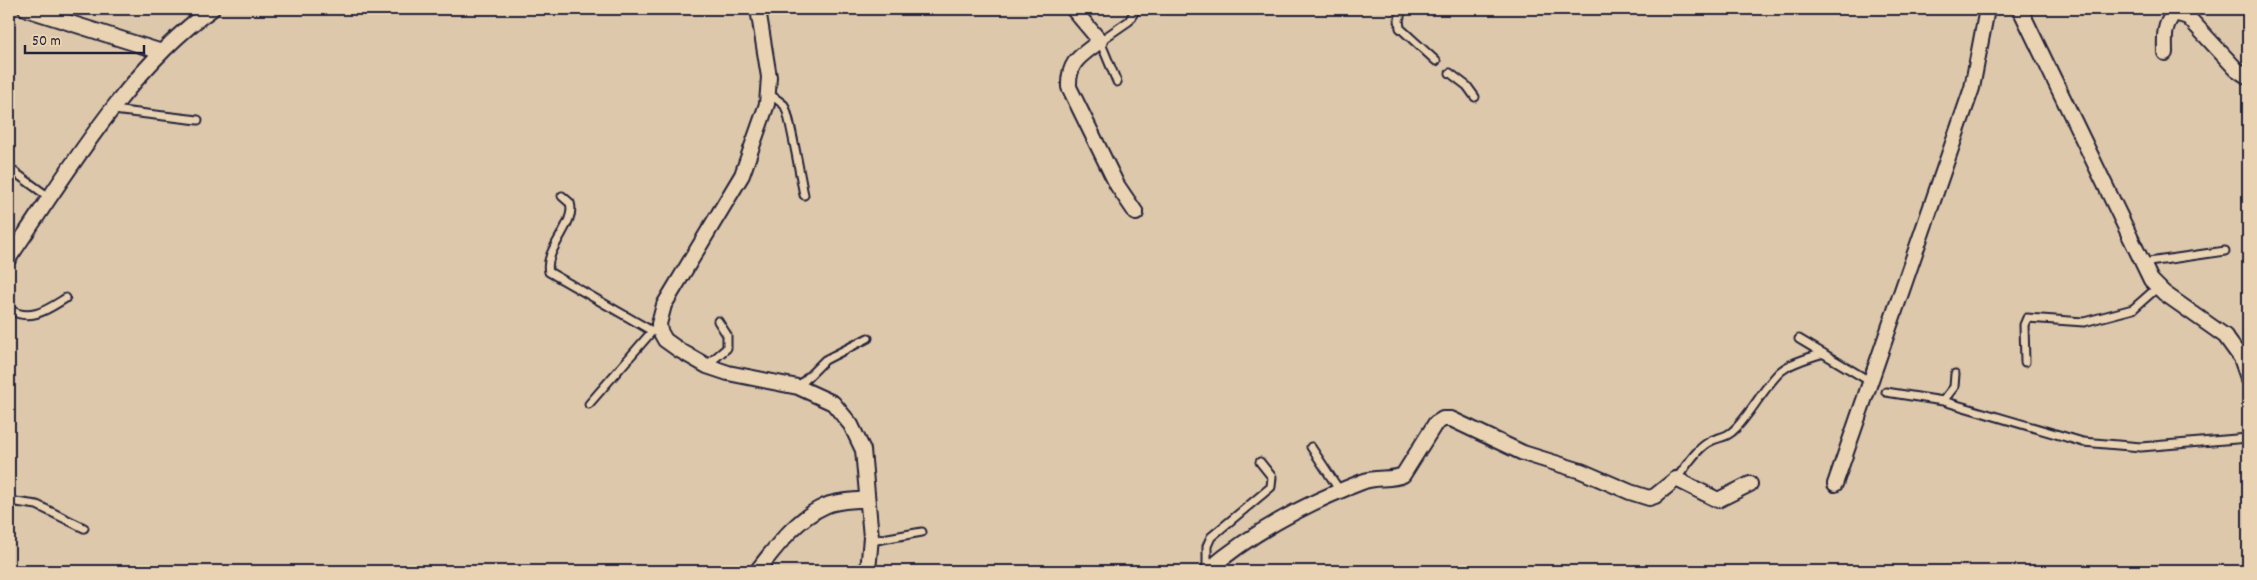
<svg xmlns="http://www.w3.org/2000/svg" width="2257" height="580" font-family="Dekko,sans-serif">
	<style>
		.lines { fill: none; stroke-linecap: round; stroke-linejoin: round }
		.lane-casing { stroke: #22223b; stroke-width: 11 }
		.street-casing { stroke: #22223b; stroke-width: 18 }
		.lane { stroke: #ead3b2; stroke-width: 7 }
		.street { stroke: #ead3b2; stroke-width: 14 }
	</style>
	<rect width="100%" height="100%" fill="#dec8ab"/>
	<filter id="ink" filterUnits="userSpaceOnUse"><feTurbulence type="fractalNoise" baseFrequency=".02" numOctaves="2"/><feDisplacementMap in="SourceGraphic" scale="10" xChannelSelector="R" yChannelSelector="G"/><feConvolveMatrix kernelMatrix="1 2 1 2 8 2 1 2 1" color-interpolation-filters="sRGB"/></filter>
	<g filter="url(#ink)">
		<g class="lines">
			<defs>
				<path id="lane" d="M1402,9L1399,20L1400,28L1436,61
					M1450,73L1467,86L1475,97
					M1117,82L1100,41L1129,21L1136,9
					M768,93C773,97 780,101 784,105C789,110 801,181 804,195
					M113,110L198,120
					M9,168L50,198
					M562,196L570,203C577,223 543,250 549,272L652,331
					M2142,263L2225,251
					M9,309C30,323 48,309 66,298
					M1799,339L1871,382
					M2025,362L2024,325L2027,318L2084,322L2133,309L2158,287
					M707,365L727,348V335L718,321
					M798,387L825,360L868,338
					M1886,392L1943,401L1954,387L1955,374
					M1943,401L2083,442L2141,447L2248,438
					M589,404L655,328
					M1311,447L1340,491
					M1676,479C1686,467 1696,449 1709,442C1719,436 1726,439 1736,428C1752,412 1766,384 1781,371C1792,362 1809,358 1823,353
					M9,501L37,505L84,528
					M871,541L922,532
					M1207,571V546L1211,537L1271,487L1272,477L1260,462"/>
				<path id="street" d="M26,9L162,52
					M758,9L769,77L767,104L742,175L664,305L659,324L660,331L665,340L679,350L707,366L728,373L798,387L833,403L851,425L863,450L871,537L868,571
					M1073,9L1100,41C1081,56 1068,61 1069,87L1117,185L1136,213
					M2020,9L2151,280L2164,293L2225,336L2241,358L2248,378
					M2165,53C2165,40 2163,26 2173,15L2178,14L2188,17L2236,69L2248,77
					M9,258C65,176 130,66 212,9
					M1835,484L1972,88L1987,9
					M757,571C775,548 797,518 825,506C837,500 854,501 867,499
					M1207,571C1251,533 1307,503 1362,482C1376,476 1390,481 1403,475L1435,424L1443,419H1451L1523,453L1581,471L1630,492L1649,498L1655,496L1676,479L1718,500L1750,484"/>
			</defs>
			<!-- lane casing -->
			<use href="#lane" class="lane-casing"/>
			<!-- street casing -->
			<use href="#street" class="street-casing"/>
			<!-- lane -->
			<use href="#lane" class="lane"/>
			<!-- street -->
			<use href="#street" class="street"/>
		</g>
	</g>
	<!-- margin -->
	<rect width="2257" height="580" fill="none" stroke="#ead3b2" stroke-width="30"/>
	<rect x="15" y="15" width="2227" height="550" fill="none" stroke="#22223b" stroke-width="2" filter="url(#ink)"/>
	<!-- scale -->
	<path d="M25 45v8h119v-8" fill="none" stroke="#22223b" stroke-width="2.5"/>
	<text x="32" y="45" font-size="15" fill="#22223b" stroke="#ead3b2" stroke-width="4" paint-order="stroke">50 m</text>
</svg>
